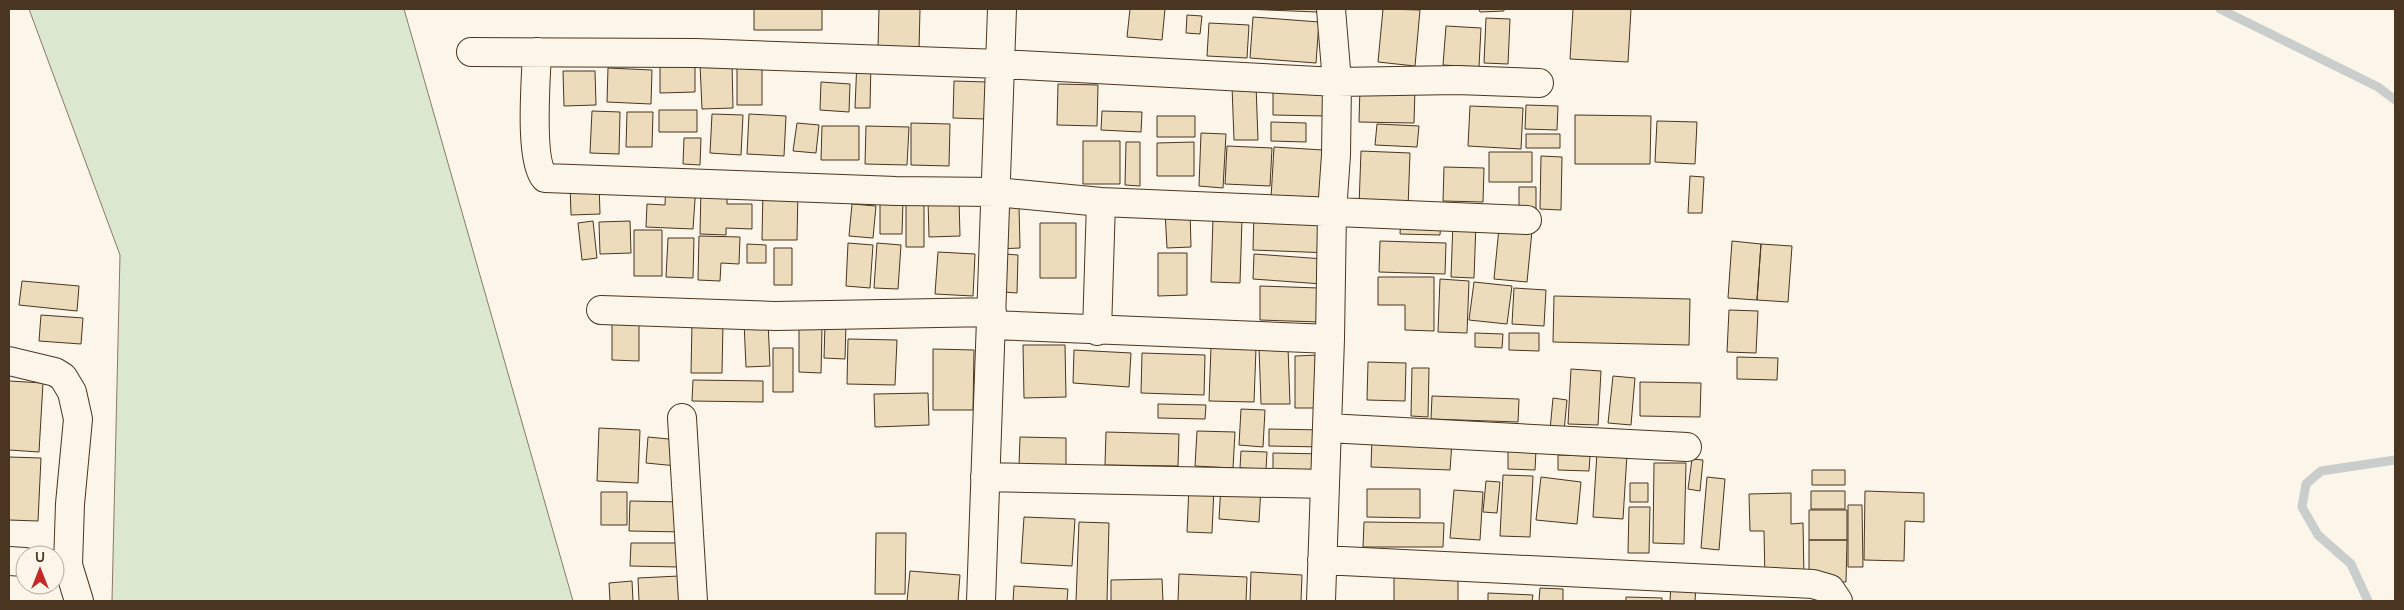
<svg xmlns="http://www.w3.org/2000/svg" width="2404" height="610" font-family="Cabin,sans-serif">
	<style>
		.green { fill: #dce7d0; stroke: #887966 }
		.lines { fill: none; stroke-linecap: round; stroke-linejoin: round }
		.stream { stroke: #c9cecd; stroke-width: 9 }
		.building { fill: #ecdcbc; stroke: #4a3520 }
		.minor-casing { stroke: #4a3520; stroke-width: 30 }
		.minor { stroke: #fbf6e9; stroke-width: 28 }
	</style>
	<rect width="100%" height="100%" fill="#fbf6e9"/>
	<!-- green -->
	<path class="green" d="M29,9H404L573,601H112L120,255Z"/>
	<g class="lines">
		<!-- stream -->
		<path class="stream" d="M2220,9L2378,87L2395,100
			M2368,601L2351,564L2318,535L2302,507L2306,484L2321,471L2395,460"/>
	</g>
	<!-- building -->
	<path class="building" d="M754,9H822V30H754Z
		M879,9H920L919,50L878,48Z
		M1130,9H1165L1162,40L1127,37Z
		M1243,9H1317V12Z
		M1383,9L1420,10L1415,66L1378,62Z
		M1479,9H1504V11L1480,12Z
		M1573,9H1631L1628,62L1570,59Z
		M1187,15L1202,16L1200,34L1186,33Z
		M1253,17L1319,22L1316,63L1250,58Z
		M1486,18L1510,19L1508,64L1484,63Z
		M1209,23L1249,25L1247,58L1207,56Z
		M1446,26L1481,28L1479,67L1443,65Z
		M857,60L871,61L870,108H855Z
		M695,62V92L660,93V63Z
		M732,63L733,108L702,109L700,64Z
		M737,63H762V105H737Z
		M608,68L652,70L651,104L607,102Z
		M563,71H595L596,105L564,106Z
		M954,81L987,82L986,119L953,118Z
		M821,82L850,84L849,112L820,110Z
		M1058,84L1098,85L1097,126L1057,125Z
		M1256,85L1258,140H1234L1232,86Z
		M1273,85H1327V116L1273,115Z
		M1360,86L1415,88L1414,123L1359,122Z
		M1526,105L1558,106L1557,130L1525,129Z
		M1470,106L1523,108L1521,149L1468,146Z
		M659,110H697V132H659Z
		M592,111L620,112L619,154L590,153Z
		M1102,111L1142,112L1141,132L1101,130Z
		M627,112H653L652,147H626Z
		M712,114L743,115L741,155L710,153Z
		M749,114L786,116L784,156L747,154Z
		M1575,115L1651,116L1650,164H1575Z
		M1157,116H1195V137H1157Z
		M1657,121L1697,122L1695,164L1655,162Z
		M1271,122L1306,123V142L1271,141Z
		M797,123L819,125L816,153L793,151Z
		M911,123L950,124L949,166L911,165Z
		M1377,124L1419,126L1417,147L1375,145Z
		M822,126H859V160H821Z
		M866,126L909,127L907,165L865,164Z
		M1201,133L1226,134L1223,188L1199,186Z
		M1526,134H1560V148H1526Z
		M684,138H701L700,165L683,164Z
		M1083,141H1120V184H1083Z
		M1126,142H1140V186L1125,185Z
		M1194,142V176H1157V143Z
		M1227,146L1272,148L1270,186L1225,184Z
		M1274,147L1323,150L1320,201L1271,198Z
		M1361,151L1410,153L1408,208L1359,206Z
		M1489,152H1532V182H1489Z
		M1541,156L1562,157L1561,210L1540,209Z
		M1444,167L1484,168L1483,202L1443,201Z
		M1690,176L1704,177L1702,213H1688Z
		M599,183L600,214L571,215L570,184Z
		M666,184L696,185L693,229L646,227L647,204L665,205Z
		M1519,187H1536V210H1519Z
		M701,188L727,189V204H752V229L726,228V235L700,234Z
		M763,188H798L797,240H762Z
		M959,199L960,236L929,237L928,200Z
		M880,200L903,201L902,234H880Z
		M906,200H924V247H906Z
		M852,204L876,206L873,238L849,236Z
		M996,206H1019L1020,248L997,249Z
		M1190,210L1191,247L1167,248L1165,211Z
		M1254,212L1331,215L1330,253L1253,250Z
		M1213,218L1242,219L1240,283L1211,282Z
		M1401,218L1441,219L1440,235L1400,234Z
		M593,221L597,258L582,260L578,223Z
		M630,221L631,253L600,254L599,222Z
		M1453,222H1476L1474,278L1451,277Z
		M1040,223H1076V278H1040Z
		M1499,228L1532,231L1527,282L1494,279Z
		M634,230H662V276H634Z
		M699,236L740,237L739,264L721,263L720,281L698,280Z
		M668,238H694L693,278L666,277Z
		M1380,241L1446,243L1445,274L1379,272Z
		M1732,241L1761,244L1757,300L1728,298Z
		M848,243L873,245L870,288L846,286Z
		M877,243L901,245L898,289L874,288Z
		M747,244L766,245V263H747Z
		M1761,244L1792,246L1788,302L1757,300Z
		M774,248H792V285H774Z
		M938,252L975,254L973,296L935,294Z
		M1158,253H1187V295L1158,296Z
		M1005,254L1018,255L1017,293L1004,292Z
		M1254,254L1324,259L1322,284L1253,279Z
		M1378,277H1434V331L1405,330V305H1378Z
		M1440,279L1469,281L1467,333L1438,332Z
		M22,281L79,286L77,311L19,305Z
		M1474,282L1512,286L1507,324L1469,320Z
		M1260,286L1319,288V322L1260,320Z
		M1514,288L1546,290L1544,326L1512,324Z
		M1554,296L1690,299L1689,345L1553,342Z
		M1729,310L1758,311L1756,353L1727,352Z
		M41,315L83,318L81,344L39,341Z
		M768,321L770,366L746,367L744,322Z
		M692,322L723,323L722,373H691Z
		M825,323H846L845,359L824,358Z
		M612,324H639V361L612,360Z
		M799,328L822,329L821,373L799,372Z
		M1475,333L1503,334L1502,348L1475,347Z
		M1509,333H1539V351L1509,350Z
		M848,339L897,340L895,385L847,384Z
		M1023,345H1065L1066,397L1024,398Z
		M1211,347L1256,348L1254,402L1209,401Z
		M1259,347H1288L1290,404H1261Z
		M773,348H793V392H773Z
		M933,349L974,350L973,410H933Z
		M1074,350L1131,353L1129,387L1073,383Z
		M1142,353L1205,355L1204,395L1141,393Z
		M1320,355V408H1295V356Z
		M1737,357L1778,358L1777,380L1737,379Z
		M1368,362L1406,363L1405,401L1367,400Z
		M1412,368H1429L1428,417L1411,416Z
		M1571,369L1601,371L1598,425L1568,424Z
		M1613,376L1635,378L1631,425L1608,423Z
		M693,380L763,381V402L692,401Z
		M9,381L43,383L39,452L9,450Z
		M1640,382L1701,383L1700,417L1640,416Z
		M928,393L929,425L875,427L874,394Z
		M1432,396L1519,399L1518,422L1431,419Z
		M1553,398L1567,400L1564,431L1550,430Z
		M1158,404L1206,405L1205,419L1158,418Z
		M1241,409L1265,410L1263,447L1239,445Z
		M599,428L640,430L638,483L597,481Z
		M1269,429L1323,430V447L1269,446Z
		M1197,431L1235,432L1233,468L1195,466Z
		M1106,432L1179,434L1178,466L1105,465Z
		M648,437L679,440L677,466L646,463Z
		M1020,437L1066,438V468L1019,467Z
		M1372,438L1452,442L1450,470L1371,467Z
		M1508,449L1536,450L1535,470L1508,469Z
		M1241,451L1267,452L1266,469L1240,468Z
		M1597,452L1627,454L1623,519L1593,517Z
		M1273,453L1324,454V472L1273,471Z
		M1558,455L1590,456L1589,471L1558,470Z
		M9,457L41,458L38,521L9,520Z
		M1692,459L1703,460L1700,491L1688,489Z
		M1654,463H1686L1684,544L1653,543Z
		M1812,470H1845V485H1812Z
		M1503,475L1533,476L1530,537L1500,536Z
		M1541,477L1581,482L1577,524L1536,520Z
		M1707,477L1725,479L1719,550L1701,548Z
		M1486,481L1500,482L1497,513L1483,512Z
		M1630,483H1648V502H1630Z
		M1221,484L1261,487L1259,522L1219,519Z
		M1189,486L1214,487L1212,533L1187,532Z
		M1367,489H1420V518L1367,517Z
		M1454,490L1483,492L1480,540L1450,538Z
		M1811,491H1845V509H1811Z
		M1865,491L1924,493V522L1905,521L1904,561L1864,560Z
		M601,492H627V525H601Z
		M1791,493V524L1803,523L1804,580L1765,581L1764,531H1750L1749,494Z
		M630,501L685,502L684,532L629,531Z
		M1848,505H1862L1863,567H1848Z
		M1629,507H1650L1649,553H1628Z
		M1809,510H1847V540H1809Z
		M1024,517L1075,519L1072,566L1021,563Z
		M1079,522L1109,523L1107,601H1076Z
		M1364,522L1444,523L1443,547H1363Z
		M876,533H906L905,594H875Z
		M1809,540H1847L1846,582H1809Z
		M631,543H679V567L630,566Z
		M910,571L960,575L958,601H907Z
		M1458,571V601H1394V574Z
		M1251,572L1302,575L1301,601H1250Z
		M1179,574L1247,577L1246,601H1178Z
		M679,576L680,601H639L638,578Z
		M1162,579L1163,601H1111V580Z
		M632,581L633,601H610L609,583Z
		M1671,584L1696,586L1695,601H1670Z
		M1014,586L1068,589L1067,601H1013Z
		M1540,588L1563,589V601H1539Z
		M1488,593L1533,595L1532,601H1488Z
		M1626,597L1662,598V601H1626Z"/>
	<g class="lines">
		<defs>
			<path id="minor" d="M471,52L696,53L1000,64L1337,82L1457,80L1539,83
				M537,52C536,78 529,161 545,178L896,191L996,192L1101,202L1527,220
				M601,310L775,316L992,312
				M992,325L1330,339
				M1097,331L1101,202
				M9,361L55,372L63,377L72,392L78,419L70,504L68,565
				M682,418L693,601
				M1327,428L1687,447
				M985,477L1325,484
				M1322,560L1813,584L1830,589L1838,601
				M9,561L25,562
				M55,564L68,565L79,601
				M981,601L1002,9
				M1321,601L1330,339L1332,212L1336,155L1337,82L1331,9"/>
		</defs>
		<!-- minor casing -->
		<use href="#minor" class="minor-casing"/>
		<!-- minor -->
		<use href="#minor" class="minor"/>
	</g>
	<!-- border -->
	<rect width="2404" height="610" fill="none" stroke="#4a3520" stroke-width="20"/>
	<!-- north arrow -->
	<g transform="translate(40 570)"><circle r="24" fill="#fbf6e9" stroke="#b4a999"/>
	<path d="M0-4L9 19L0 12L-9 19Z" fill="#c62828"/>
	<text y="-8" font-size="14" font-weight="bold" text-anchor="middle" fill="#4a3520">U</text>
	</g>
</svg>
